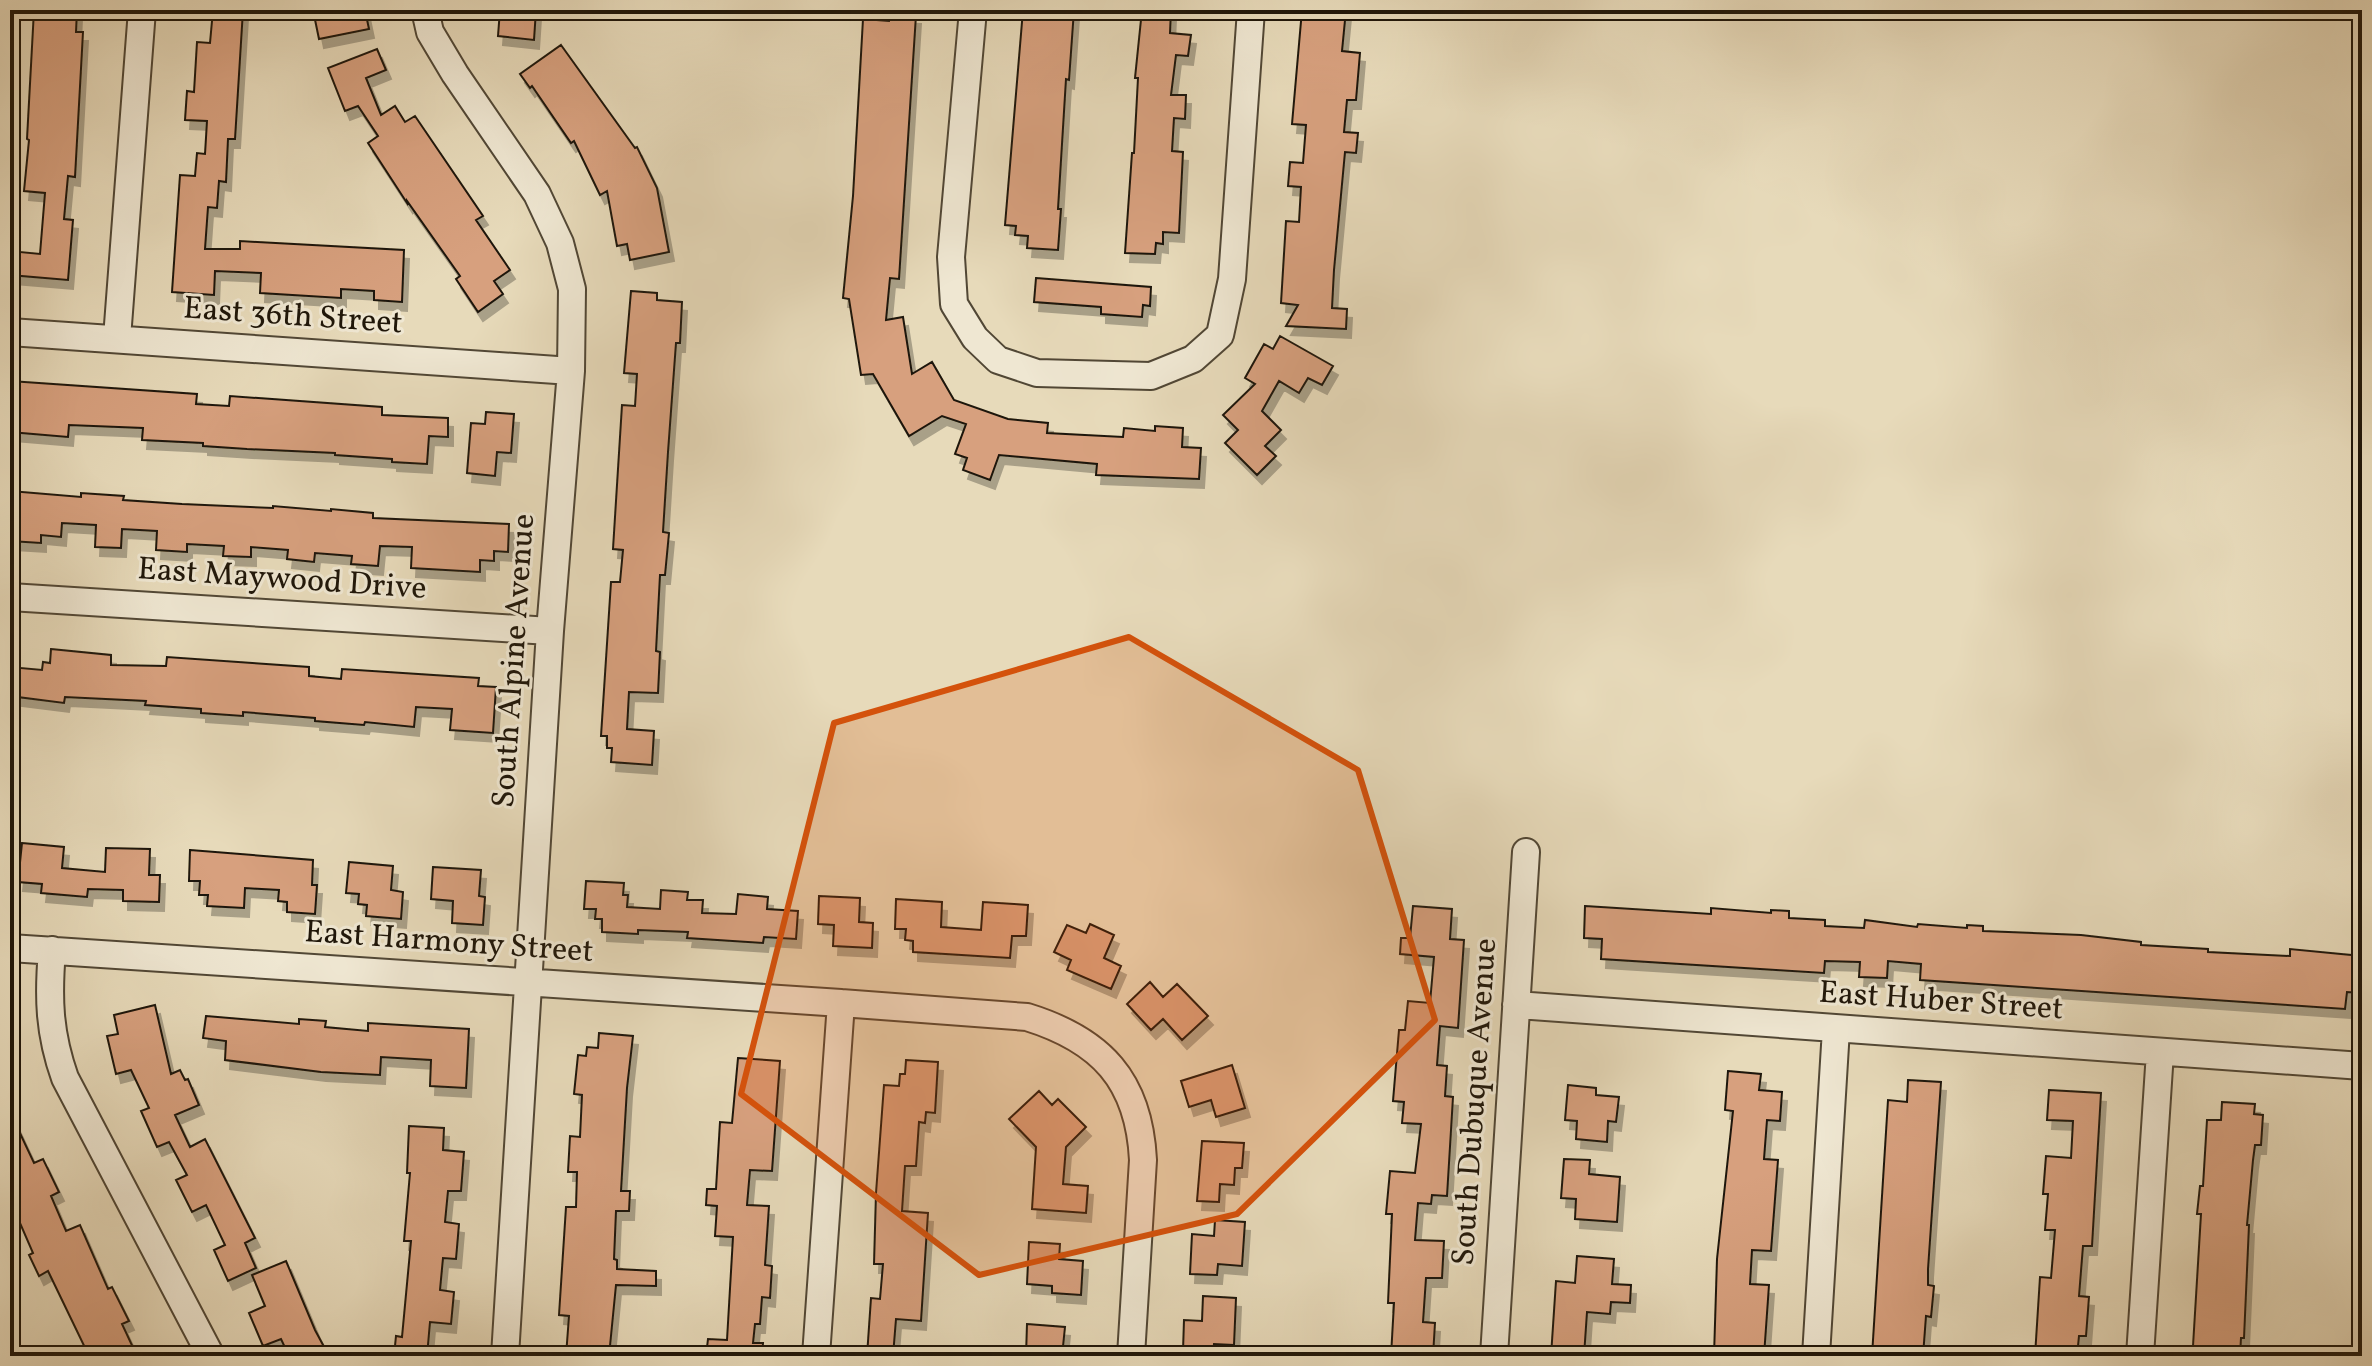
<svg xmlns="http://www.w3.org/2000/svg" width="2372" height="1366" font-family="Vollkorn,serif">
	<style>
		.building { fill: #d7a07e; stroke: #1f1609; stroke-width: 2; filter: url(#shadow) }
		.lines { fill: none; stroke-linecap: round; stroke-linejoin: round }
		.minor-casing { stroke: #514735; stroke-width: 30 }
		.minor { stroke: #efe7d2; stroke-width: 26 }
		.marked { fill: #d4520c; fill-opacity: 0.2; stroke: #d4520c; stroke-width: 6; stroke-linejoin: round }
		.labels { text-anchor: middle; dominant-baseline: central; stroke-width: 6; stroke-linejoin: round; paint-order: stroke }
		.street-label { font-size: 32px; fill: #1f1609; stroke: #efe7d2 }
	</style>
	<defs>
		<filter id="shadow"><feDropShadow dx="5" dy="9" stdDeviation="0" flood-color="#0004"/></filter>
	</defs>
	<rect width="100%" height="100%" fill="#e7daba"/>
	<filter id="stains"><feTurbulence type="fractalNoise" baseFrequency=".0025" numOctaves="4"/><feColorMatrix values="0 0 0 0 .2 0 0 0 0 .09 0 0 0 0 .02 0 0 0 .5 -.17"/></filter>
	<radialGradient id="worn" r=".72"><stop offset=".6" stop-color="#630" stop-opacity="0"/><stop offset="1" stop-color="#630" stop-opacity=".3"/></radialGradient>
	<!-- building -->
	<path class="building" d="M34,10H77L76,32H83L75,177L68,176L64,219L73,220L68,280L10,275V251L40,254L45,193L24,191L29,140L27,139Z
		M213,10H243L235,139H228L226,182L219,181L217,208L208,207L205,249H240V241L404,250L402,302L374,300V291L341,289V298L260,293L261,273L215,271L214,295L172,292L180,175L195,176L197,153L205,154L207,121L185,120L187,91L194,92L197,42L210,43Z
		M313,10H365L369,29L319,39Z
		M500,10H536L534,40L498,36Z
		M1023,10H1074L1069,80L1066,79L1058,209H1061L1058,250L1027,248L1028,236L1015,235L1016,226L1005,225Z
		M1142,10H1171L1170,33L1191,35L1188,56L1176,55L1171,95H1186L1185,119L1174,118L1172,151L1183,152L1179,233L1163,232V244L1156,243L1155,254L1125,253L1132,153H1134L1138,78H1135Z
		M1302,10H1346L1342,51L1360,53L1356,100H1347L1344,132L1358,133L1356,153L1345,152L1334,270L1332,308L1347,309L1346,329L1286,326L1298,305L1281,303L1286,221L1299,222L1301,187L1288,186L1290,162L1303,163L1306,125L1292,124Z
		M890,14L916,15L899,279L890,278L886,320L903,317L912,374L932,362L954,400L1008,419L1048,423L1047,433L1123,437L1124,428L1155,431V426L1183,428L1182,447L1201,448L1199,479L1096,475L1097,464L999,455L990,480L963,470L967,458L955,454L966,424L942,416L909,436L873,374L861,375L849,299L843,298L853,196L863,19L889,21Z
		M561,45L635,148L637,147L657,188L669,252L630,260L627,244L617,246L607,191L600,195L574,141L571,143L532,86L530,88L520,74Z
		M377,49L386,70L366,78L381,115L395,106L405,122L415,116L483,216L476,220L510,270L494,281L503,294L478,312L456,279L460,276L407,201V203L368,143L378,136L358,106L345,111L328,68Z
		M1036,278L1151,287L1150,306L1143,305L1142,317L1101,314V307L1034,302Z
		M631,291L657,293V300L682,302L680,343H676L668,452L663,532L669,533L665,575H660L656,651L660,652L658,693L629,692L627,729L654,731L652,765L611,762L612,748H607V736H601L611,582H620L623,550L613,549L622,405L635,406L637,374L624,373Z
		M1280,336L1333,366L1322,385L1308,378L1299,393L1279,381L1262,411L1281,430L1265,446L1276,456L1257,475L1225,443L1238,430L1223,415L1255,384L1245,378L1264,344L1273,349Z
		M10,381L197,394L196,404L229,406L230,396L382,407V415L448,418V437L429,436L427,464L392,462V459L335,455V453L247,449L203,446V443L142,440L143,428L69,425L68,437L10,432Z
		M486,412L514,414L511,453L497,452L495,476L467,473L471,423L485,424Z
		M10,491L81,497V493L124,496L123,500L182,504L273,508V506L331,511V509L373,513V518L509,524L508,552L494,551V561L480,560V572L411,568L412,547L380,546L378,566L351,564L352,556L315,553L314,562L287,559L288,550L251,547V557L223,556L224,546L187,544V552L156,550L157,531L122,529L121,548L95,547L96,525L62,523L61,537L41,535V543L10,541Z
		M51,649L111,655V665L166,666L167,657L309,667V676L341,679L342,669L479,678L478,686L496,687L493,733L450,730L452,709L416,707L414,727L365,722L364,725L315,721V718L243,712V716L201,713V709L145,705L146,701L65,697L64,703L10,696V667L42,670L43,662L50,663Z
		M22,843L64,847L62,868L105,872L106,848L150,849L149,875H160L159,902L123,901V890L88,889L87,897L41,893L42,884L18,882Z
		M190,850L313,860L312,885H317L315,914L287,912V902L278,901L279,890L245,888L244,908L207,906L208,895H199L200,881H189Z
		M349,862L393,866L391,890L403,892L401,919L366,916L367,905L358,904L359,894L346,893Z
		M433,867L481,870L479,896L485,897L483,925L452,923L453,901L431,899Z
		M586,881L624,883L623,895H628L627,907L660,909L661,890L688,892L687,900H703L702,913L736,914L738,894L768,897L767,909L798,911L796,939L764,937L763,943L687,938L688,932L638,930V934L602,932V919H595L596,909H584Z
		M819,896L860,898L859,922L873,923L872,948L833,946L834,925L818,924Z
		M896,899L942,902L941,927L981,930L983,902L1028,905L1026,936H1012L1010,958L913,952V941L905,940L906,929H895Z
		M1413,906L1452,909L1450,939L1464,940L1458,1028L1440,1026L1437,1065L1447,1066L1445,1096L1453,1097L1447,1196L1432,1195L1431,1204L1418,1203L1415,1240L1444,1241L1442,1278H1426L1423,1322L1435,1323L1433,1356H1391L1394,1303H1388L1392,1214H1386L1390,1171L1415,1173L1421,1124L1402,1123L1404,1102L1393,1101L1399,1030H1405L1408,1001L1430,1003L1434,957L1400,954L1401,938H1410Z
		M1585,906L1711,914V908L1771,913V910L1789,911V918L1825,920V926L1864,928L1865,920L1917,927L1918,924L1967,928V925L1983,926V931L2081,935L2141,942V945L2208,949V952L2290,956V949L2341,954L2362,956V993L2347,992L2345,1009L1920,980L1921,964L1888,961L1887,978L1859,977L1860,962L1825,961L1824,973L1601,959L1602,939L1584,938Z
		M1090,924L1114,935L1104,958L1121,966L1111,989L1067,970L1071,960L1054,952L1067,925L1086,933Z
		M1150,982L1163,997L1177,984L1208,1016L1182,1040L1163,1019L1151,1030L1127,1004Z
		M155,1005L171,1074L180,1070L185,1080L188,1079L199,1105L175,1115L190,1147L205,1139L255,1238L245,1243L256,1268L228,1281L214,1250L225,1245L206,1205L192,1212L176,1180L187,1175L169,1142L157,1147L141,1111L149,1108L131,1070L116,1074L107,1036L118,1034L114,1015Z
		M206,1016L299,1024V1019L326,1021L325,1027L368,1031V1023L469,1029L466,1088L430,1086L431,1060L381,1057L380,1075L321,1072L225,1060L226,1041L203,1038Z
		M599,1033L633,1036L627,1088L621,1191H630L629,1211H616L614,1259L617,1260V1269L656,1271V1286L616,1285L609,1356H566L569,1316L559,1315L566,1207H576L577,1172H568L570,1136L580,1137L582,1095L574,1094L578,1055L586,1056L587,1047L598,1048Z
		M738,1058L780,1061L772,1171L750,1170L747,1205L769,1206L765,1265L772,1266L770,1298L762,1297L760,1324H755L753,1343H763L762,1356H706L708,1339L727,1340L733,1237L715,1236L717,1206L706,1205L707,1189H716L720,1122L732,1123Z
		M906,1060L938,1062L935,1113L926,1112L925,1123L919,1122L916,1166H905L902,1211L928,1213L921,1321L896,1319L893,1356H867L871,1298L880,1299L883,1264H874L876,1193L884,1085L899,1086L900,1074H905Z
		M1232,1065L1245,1108L1216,1117L1211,1100L1189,1107L1181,1081Z
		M1728,1071L1761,1074L1759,1090L1782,1092L1780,1121L1767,1120L1764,1159L1778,1160L1771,1251L1752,1250L1750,1284L1769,1285L1764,1356H1714L1717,1259L1733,1111L1725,1110Z
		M1908,1080L1941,1082L1928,1269V1285L1934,1286L1931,1317L1926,1316L1923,1356H1872L1888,1100L1907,1102Z
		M1568,1085L1596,1088V1095L1619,1097L1616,1122L1608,1121L1607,1142L1576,1139L1577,1121L1565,1120Z
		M2049,1090L2101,1093L2092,1246H2083L2079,1296L2089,1297L2086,1336H2079L2077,1356H2035L2040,1277L2051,1278L2055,1230H2045L2048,1194H2043L2046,1156L2071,1158L2073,1121L2047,1120Z
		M1039,1091L1052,1105L1058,1099L1086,1127L1066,1147L1063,1184L1088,1186L1086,1213L1032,1209L1036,1147L1009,1119Z
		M2222,1102L2255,1104L2254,1114L2263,1115L2261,1145H2255L2253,1160L2247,1225H2249L2244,1338H2241L2240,1356H2203L2204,1347L2193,1346L2201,1214H2197L2200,1186H2203L2207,1120H2221Z
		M10,1112L34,1163L43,1159L59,1192L51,1196L66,1231L80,1225L108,1289L112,1287L129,1321L122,1324L137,1356H89L48,1271L39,1276L29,1255L33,1253L10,1200Z
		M409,1126L444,1128L443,1150L464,1152L461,1191H448L445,1222L459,1224L456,1259L443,1258L440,1290L454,1292L451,1324L430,1322L427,1356H394L396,1336L402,1337L411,1241H404L410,1173H407Z
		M1202,1141L1244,1143L1242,1168H1235L1234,1185L1220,1184L1219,1202L1197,1201Z
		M1564,1159L1590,1160L1589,1174L1620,1177L1617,1222L1575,1219L1576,1199L1561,1198Z
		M1215,1220L1245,1222L1242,1266L1218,1264L1217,1275L1190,1274L1192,1234L1214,1236Z
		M1029,1242L1060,1244L1059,1259L1083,1261L1081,1295L1052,1293V1286L1027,1284Z
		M1577,1256L1614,1259L1612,1284L1631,1285L1630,1303L1611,1302L1610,1314L1587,1312L1584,1356H1551L1556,1281L1575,1283Z
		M286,1261L315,1330L329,1356H289L281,1339L263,1346L249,1313L265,1306L252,1275Z
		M1203,1296L1236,1298L1234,1345L1214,1344L1213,1353L1183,1351L1184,1320L1202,1321Z
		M1027,1324L1065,1327L1062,1356H1026Z"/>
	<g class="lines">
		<defs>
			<path id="minor" d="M425,10L430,32L455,74L537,194L560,243L572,289L571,371L550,631L505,1356
				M973,10L951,257L954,304L975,338L998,360L1037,373L1151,376L1193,359L1220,335L1232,279L1251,10
				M10,332L571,371
				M117,338L142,10
				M10,597L550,631
				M10,948L841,1003L1027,1017C1101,1040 1139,1080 1143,1160L1131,1356
				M52,950C48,998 49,1033 65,1078L211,1356
				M1516,1005L2362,1066
				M816,1356L841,1003
				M1494,1356L1526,852
				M1816,1356L1836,1029
				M2140,1356L2160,1052"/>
		</defs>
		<!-- minor casing -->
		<use href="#minor" class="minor-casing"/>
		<!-- minor -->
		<use href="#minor" class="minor"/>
	</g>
	<!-- marked area -->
	<path class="marked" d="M1129,637L1358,770L1435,1020L1237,1214L979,1275L741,1094L834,723Z"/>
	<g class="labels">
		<!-- street labels -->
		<g class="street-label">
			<text transform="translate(293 317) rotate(4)">East 36th Street</text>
			<text transform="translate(282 580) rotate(4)">East Maywood Drive</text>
			<text transform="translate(515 661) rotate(-86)">South Alpine Avenue</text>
			<text transform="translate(449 943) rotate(4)">East Harmony Street</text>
			<text transform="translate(1941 1002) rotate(4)">East Huber Street</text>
			<text transform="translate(1476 1102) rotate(-86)">South Dubuque Avenue</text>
		</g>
	</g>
	<!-- margin -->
	<rect width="2372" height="1366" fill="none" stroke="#e7daba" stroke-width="40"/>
	<rect x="12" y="12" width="2348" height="1342" fill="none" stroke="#1f1609" stroke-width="4"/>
	<rect x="20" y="20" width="2332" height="1326" fill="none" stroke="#1f1609" stroke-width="2"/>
	<rect width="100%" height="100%" filter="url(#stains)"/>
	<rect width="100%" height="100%" fill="url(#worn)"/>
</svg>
